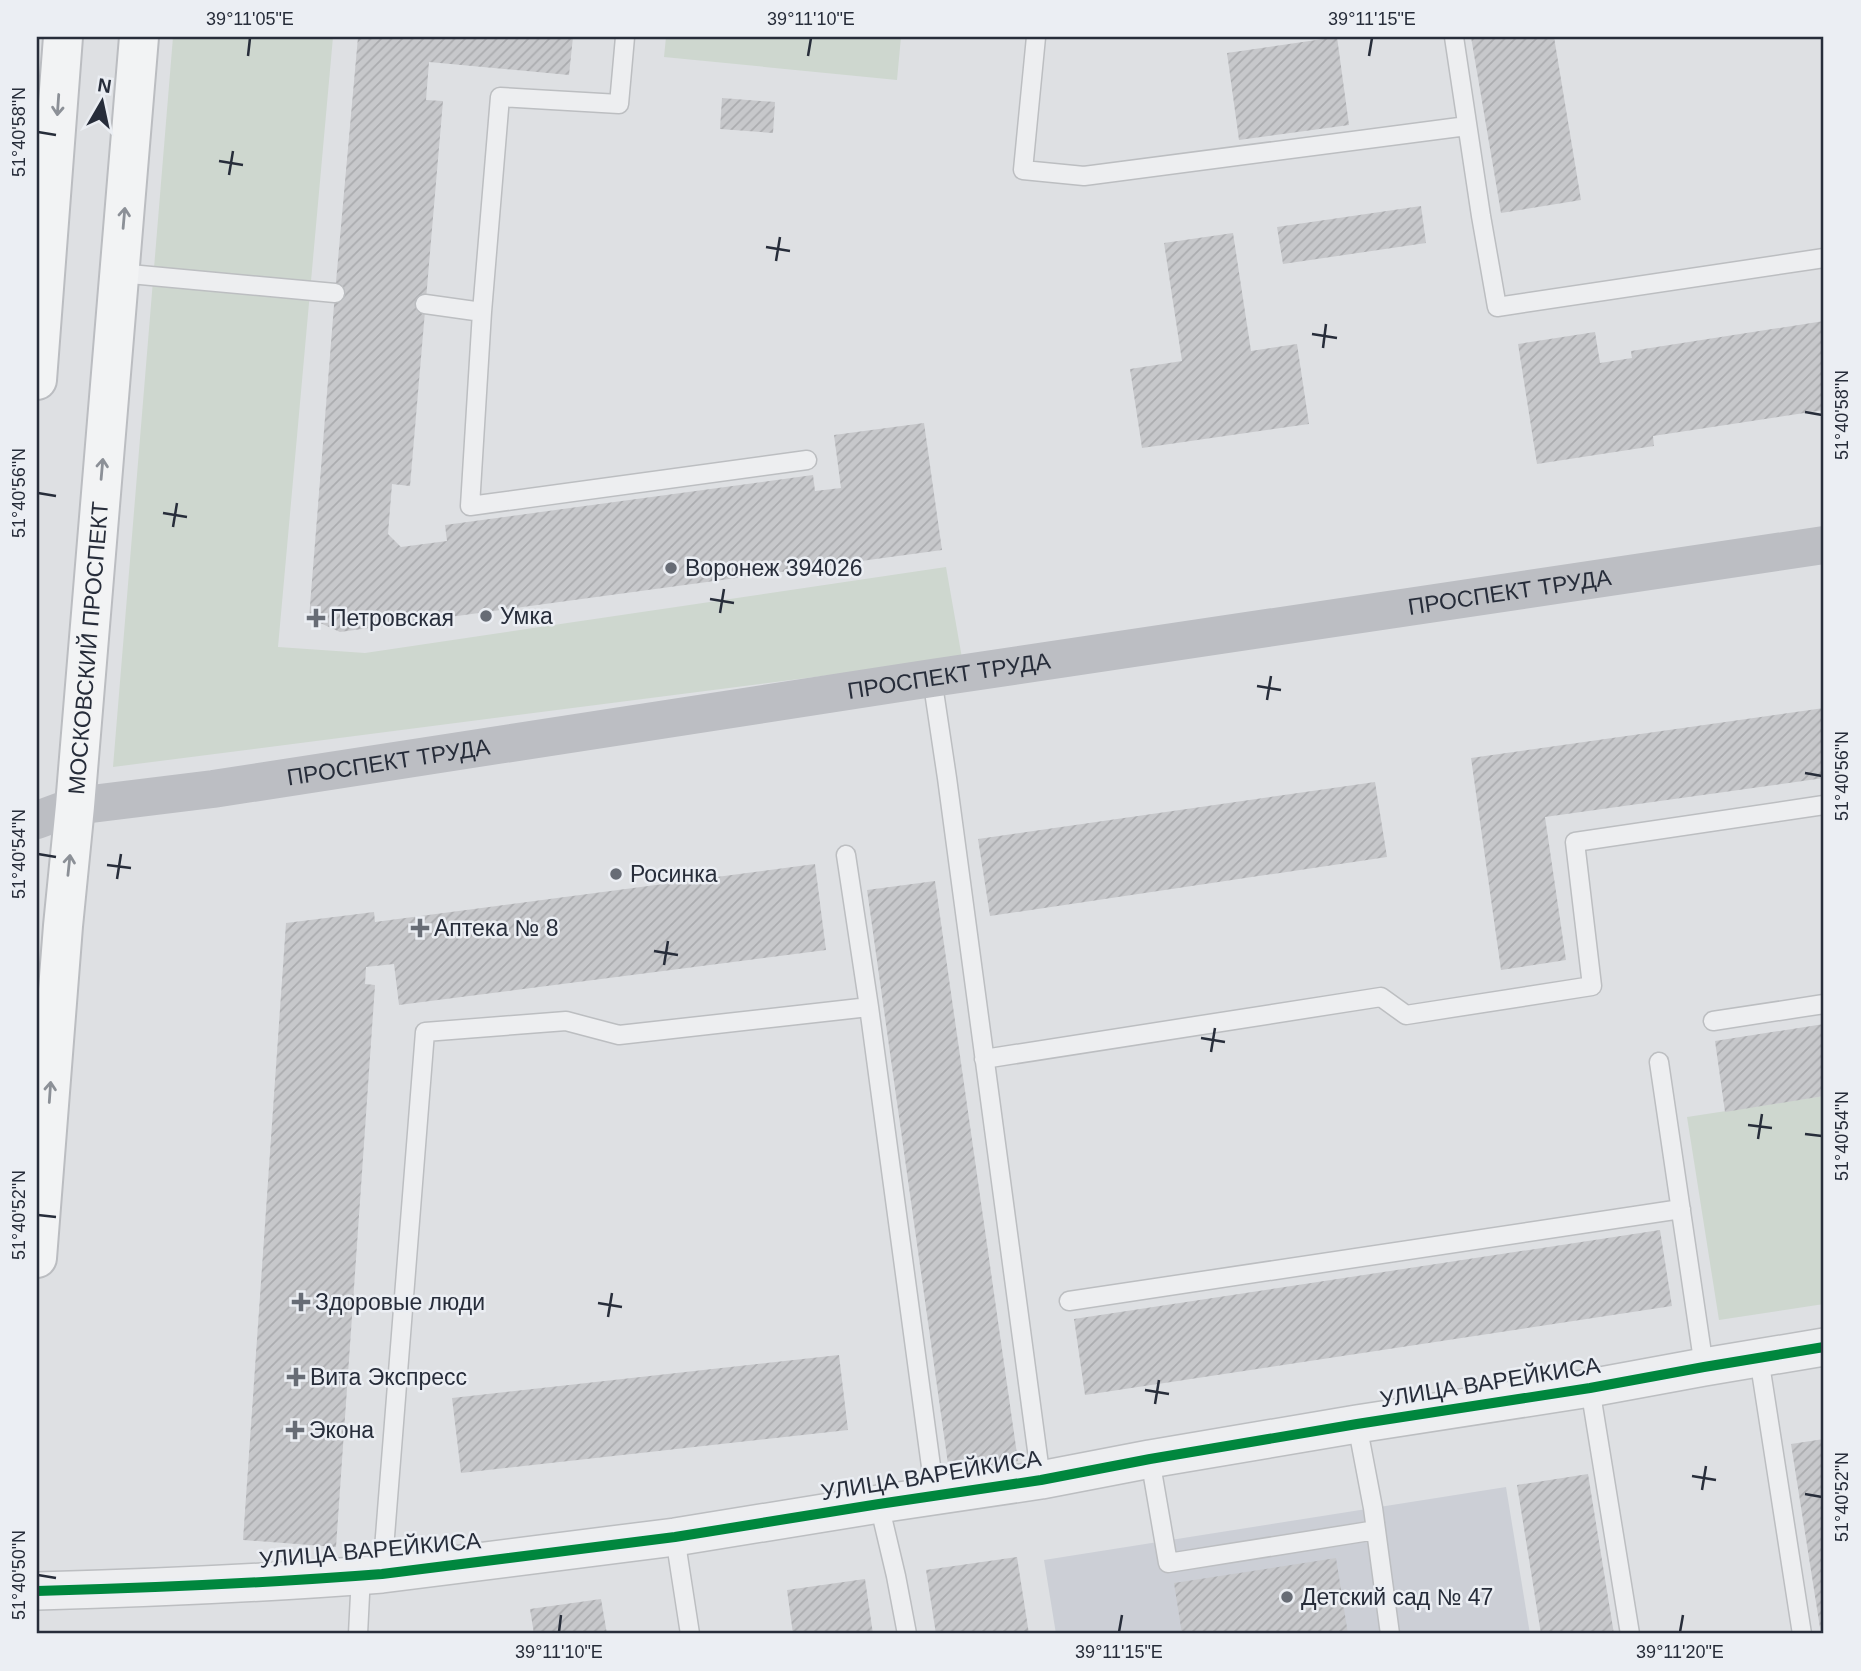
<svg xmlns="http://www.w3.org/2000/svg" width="1861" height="1671" font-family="Helvetica,sans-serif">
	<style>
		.built { fill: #cccfd6 }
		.green { fill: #ced7cf }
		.building { fill: url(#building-hatch) }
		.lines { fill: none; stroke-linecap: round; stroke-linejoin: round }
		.lane-casing { stroke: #bcbec1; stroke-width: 21 }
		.street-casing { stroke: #bcbec1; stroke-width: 40 }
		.primary-casing { stroke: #bbbdc1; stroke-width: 42 }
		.lane { stroke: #edeef0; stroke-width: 18 }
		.street { stroke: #edeef0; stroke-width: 37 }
		.secondary { stroke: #bcbec3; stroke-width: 38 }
		.primary { stroke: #f2f3f4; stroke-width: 38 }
		.cycleway-casing { stroke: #ebeef3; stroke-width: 15 }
		.cycleway { stroke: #00873e; stroke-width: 10 }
		.oneway { stroke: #8c9097 }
		.ticks { fill: none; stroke: #272d3a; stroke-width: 2.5 }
		.poi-dot { fill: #676c75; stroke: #ebeef3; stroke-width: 2.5 }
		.labels { text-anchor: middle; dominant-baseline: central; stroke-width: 5; stroke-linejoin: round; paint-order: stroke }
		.poi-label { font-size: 23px; fill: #272d3a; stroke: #ebeef3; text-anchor: start }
		.street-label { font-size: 23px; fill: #272d3a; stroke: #ebeef3 }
		.neatline { fill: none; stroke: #272d3a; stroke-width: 2.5 }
		.ticks-label { font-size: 18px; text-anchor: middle; fill: #272d3a }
	</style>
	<defs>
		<pattern id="building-hatch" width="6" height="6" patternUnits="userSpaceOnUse" patternTransform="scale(1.75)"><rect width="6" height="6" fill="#c7c8cb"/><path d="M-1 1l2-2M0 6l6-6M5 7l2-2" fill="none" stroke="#abacaf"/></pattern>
	</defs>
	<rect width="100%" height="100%" fill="#dee0e3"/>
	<!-- built -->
	<path class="built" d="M1506,1487L1530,1634H1056L1044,1560Z"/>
	<!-- green -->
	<path class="green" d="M173,37H333L278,647L365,653L946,567L962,658L113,767Z
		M666,37H901L897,80L664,57Z
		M1824,1096V1304L1719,1320L1687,1117Z"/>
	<!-- building -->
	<path class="building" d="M358,37H573L569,75L429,62L426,100L443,101L410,486L392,484L388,534L401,547L447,541L445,525L813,475L815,491L841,488L834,435L924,423L942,550L340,632L309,618L335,293Z
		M1337,37L1349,125L1239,140L1227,53Z
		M1471,37H1554L1581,200L1501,213Z
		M722,98L775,102L773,133L720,129Z
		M1421,206L1426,243L1283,264L1277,227Z
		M1233,233L1251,351L1297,344L1309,424L1142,448L1130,369L1182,361L1164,243Z
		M1824,321V410L1653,436L1654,446L1537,464L1518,344L1595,332L1600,363L1632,358L1631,351Z
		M1824,708V778L1545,817L1566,960L1501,970L1471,758Z
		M1375,782L1387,857L990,916L978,839Z
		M815,864L826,950L399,1005L394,964L366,967L365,984L375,985L336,1547L243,1540L286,923L374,912L375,922Z
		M935,881L1018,1461L949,1471L867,890Z
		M1824,1024V1096L1725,1112L1715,1041Z
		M1660,1230L1672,1306L1085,1395L1074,1319Z
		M839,1355L848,1430L461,1473L452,1398Z
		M1824,1439V1634H1821L1791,1444Z
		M1588,1474L1614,1634H1541L1517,1485Z
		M1017,1557L1029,1634H936L926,1570Z
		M1336,1558L1348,1634H1182L1174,1583Z
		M865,1579L873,1634H793L787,1590Z
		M601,1599L607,1634H534L530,1609Z"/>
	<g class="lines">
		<defs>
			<path id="lane" d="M1036,37L1023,170L1084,176L1467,126
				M1454,37L1481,216L1497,307L1824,258
				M119,273L335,293
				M425,304L482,312L470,506L807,460
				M482,312L500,97L619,104L625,37
				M932,678L947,778L1041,1480
				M846,855L869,1007L935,1496
				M1713,1021L1824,1004
				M984,1059L1381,997L1406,1015L1592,986L1575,842L1824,805
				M1659,1062L1704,1367
				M1069,1301L1681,1209
				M1759,1358L1802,1634
				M1590,1388L1630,1634
				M1357,1424L1373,1508L1390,1634
				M1150,1459L1168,1563L1376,1530
				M879,1504L896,1576L907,1634
				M675,1537L690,1634
				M382,1574L425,1032L566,1021L619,1035L869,1007
				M358,1634L361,1575"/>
			<path id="street" d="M37,1591C152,1588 267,1583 382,1574L675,1537L879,1504L1041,1480L1150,1459L1357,1424L1590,1388L1704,1367L1824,1347"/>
			<g id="primary">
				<path d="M37,380L63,37"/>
				<path id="s2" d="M37,1258L63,926L75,806L139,37"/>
			</g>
		</defs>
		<!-- lane casing -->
		<use href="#lane" class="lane-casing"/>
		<!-- street casing -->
		<use href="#street" class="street-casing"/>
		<!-- primary casing -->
		<use href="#primary" class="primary-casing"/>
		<!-- lane -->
		<use href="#lane" class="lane"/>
		<!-- street -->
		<use href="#street" class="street"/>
		<!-- secondary -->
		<path class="secondary" id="s1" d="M37,820L75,806L213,789L932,678L1824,545"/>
		<!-- primary -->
		<use href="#primary" class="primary"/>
		<defs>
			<path id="cycleway" d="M37,1591C152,1588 267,1583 382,1574L675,1537L879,1504L1041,1480L1150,1459L1357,1424L1590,1388L1704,1367L1824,1347"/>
		</defs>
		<!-- cycleway casing -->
		<use href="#cycleway" class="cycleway-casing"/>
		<!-- cycleway -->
		<use href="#cycleway" class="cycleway"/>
	</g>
	<!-- one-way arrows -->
	<defs><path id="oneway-shaft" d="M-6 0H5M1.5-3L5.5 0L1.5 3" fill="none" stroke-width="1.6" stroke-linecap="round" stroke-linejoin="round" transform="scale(1.75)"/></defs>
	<g class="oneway">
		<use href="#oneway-shaft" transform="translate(58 105) rotate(94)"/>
		<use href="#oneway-shaft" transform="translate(124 218) rotate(-85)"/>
		<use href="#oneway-shaft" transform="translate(102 469) rotate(-85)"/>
		<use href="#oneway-shaft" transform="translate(69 865) rotate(-84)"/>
		<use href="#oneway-shaft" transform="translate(50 1092) rotate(-86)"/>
	</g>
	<!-- ticks -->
	<path class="ticks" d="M248,56L250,38M808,56L811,38M1369,56L1372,38M38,132L56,135M219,161L243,165M229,175L233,151M766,247L790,251M776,261L780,237M1312,334L1337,338M1323,348L1326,324M1805,412L1822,415M38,493L56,496M163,513L187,517M173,527L177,503M710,599L734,603M720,613L724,589M1257,686L1281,690M1267,700L1271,676M1805,773L1822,776M38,854L56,857M107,865L131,868M117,879L121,854M654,951L678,955M664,965L668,941M1201,1038L1225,1042M1211,1052L1215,1028M1748,1125L1772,1128M1805,1134L1822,1136M1758,1139L1762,1114M38,1215L56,1217M598,1303L622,1307M608,1317L612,1293M1145,1390L1169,1394M1155,1404L1159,1380M1692,1476L1716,1480M1702,1490L1706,1466M1805,1494L1822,1497M38,1575L56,1578M559,1632L561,1615M1119,1632L1122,1615M1680,1632L1683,1615"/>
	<!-- markers -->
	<g class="poi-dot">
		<circle cx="671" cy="568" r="7"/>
		<circle cx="486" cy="616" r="7"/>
		<path d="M312.5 607.5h7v7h7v7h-7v7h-7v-7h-7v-7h7z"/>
		<circle cx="616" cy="874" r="7"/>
		<path d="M416.5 917.5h7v7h7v7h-7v7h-7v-7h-7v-7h7z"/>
		<path d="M297.5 1291.5h7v7h7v7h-7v7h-7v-7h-7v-7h7z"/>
		<path d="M292.5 1366.5h7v7h7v7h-7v7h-7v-7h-7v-7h7z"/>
		<path d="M291.5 1419.5h7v7h7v7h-7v7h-7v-7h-7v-7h7z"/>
		<circle cx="1287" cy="1597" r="7"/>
	</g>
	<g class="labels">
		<!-- poi labels -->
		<g class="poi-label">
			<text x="685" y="568">Воронеж 394026</text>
			<text x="500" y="616">Умка</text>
			<text x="330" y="618">Петровская</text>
			<text x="630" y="874">Росинка</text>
			<text x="434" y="928">Аптека № 8</text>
			<text x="315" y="1302">Здоровые люди</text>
			<text x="310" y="1377">Вита Экспресс</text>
			<text x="309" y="1430">Экона</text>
			<text x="1301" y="1597">Детский сад № 47</text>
		</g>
		<!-- street labels -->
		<g class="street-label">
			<text stroke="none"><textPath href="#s1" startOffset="1491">ПРОСПЕКТ ТРУДА</textPath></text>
			<text stroke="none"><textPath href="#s2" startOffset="612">МОСКОВСКИЙ ПРОСПЕКТ</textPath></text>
			<text stroke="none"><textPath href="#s1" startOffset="924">ПРОСПЕКТ ТРУДА</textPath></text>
			<text stroke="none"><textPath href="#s1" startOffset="357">ПРОСПЕКТ ТРУДА</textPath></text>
			<text transform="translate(1490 1382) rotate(-9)">УЛИЦА ВАРЕЙКИСА</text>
			<text transform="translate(931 1475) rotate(-9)">УЛИЦА ВАРЕЙКИСА</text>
			<text transform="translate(370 1550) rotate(-5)">УЛИЦА ВАРЕЙКИСА</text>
		</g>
	</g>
	<!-- border -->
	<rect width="1861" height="1671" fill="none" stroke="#ebeef3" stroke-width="77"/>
	<!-- north arrow -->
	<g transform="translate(102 102) rotate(9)" stroke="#ebeef3" stroke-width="5" paint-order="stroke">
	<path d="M0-5L12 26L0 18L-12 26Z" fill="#272d3a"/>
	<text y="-10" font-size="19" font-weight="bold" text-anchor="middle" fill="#272d3a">N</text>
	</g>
	<rect x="38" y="38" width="1784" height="1594" class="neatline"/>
	<g class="ticks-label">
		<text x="250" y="25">39°11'05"E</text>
		<text x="811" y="25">39°11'10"E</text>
		<text x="1372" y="25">39°11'15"E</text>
		<text transform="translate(19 132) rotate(-90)" y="6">51°40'58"N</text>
		<text transform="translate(1842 415) rotate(-90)" y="6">51°40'58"N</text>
		<text transform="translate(19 493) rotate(-90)" y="6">51°40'56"N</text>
		<text transform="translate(1842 776) rotate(-90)" y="6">51°40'56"N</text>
		<text transform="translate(19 854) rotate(-90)" y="6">51°40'54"N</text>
		<text transform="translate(1842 1136) rotate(-90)" y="6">51°40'54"N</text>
		<text transform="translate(19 1215) rotate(-90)" y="6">51°40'52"N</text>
		<text transform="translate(1842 1497) rotate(-90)" y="6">51°40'52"N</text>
		<text transform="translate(19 1575) rotate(-90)" y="6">51°40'50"N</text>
		<text x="559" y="1658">39°11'10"E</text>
		<text x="1119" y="1658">39°11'15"E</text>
		<text x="1680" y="1658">39°11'20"E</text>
	</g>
</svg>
